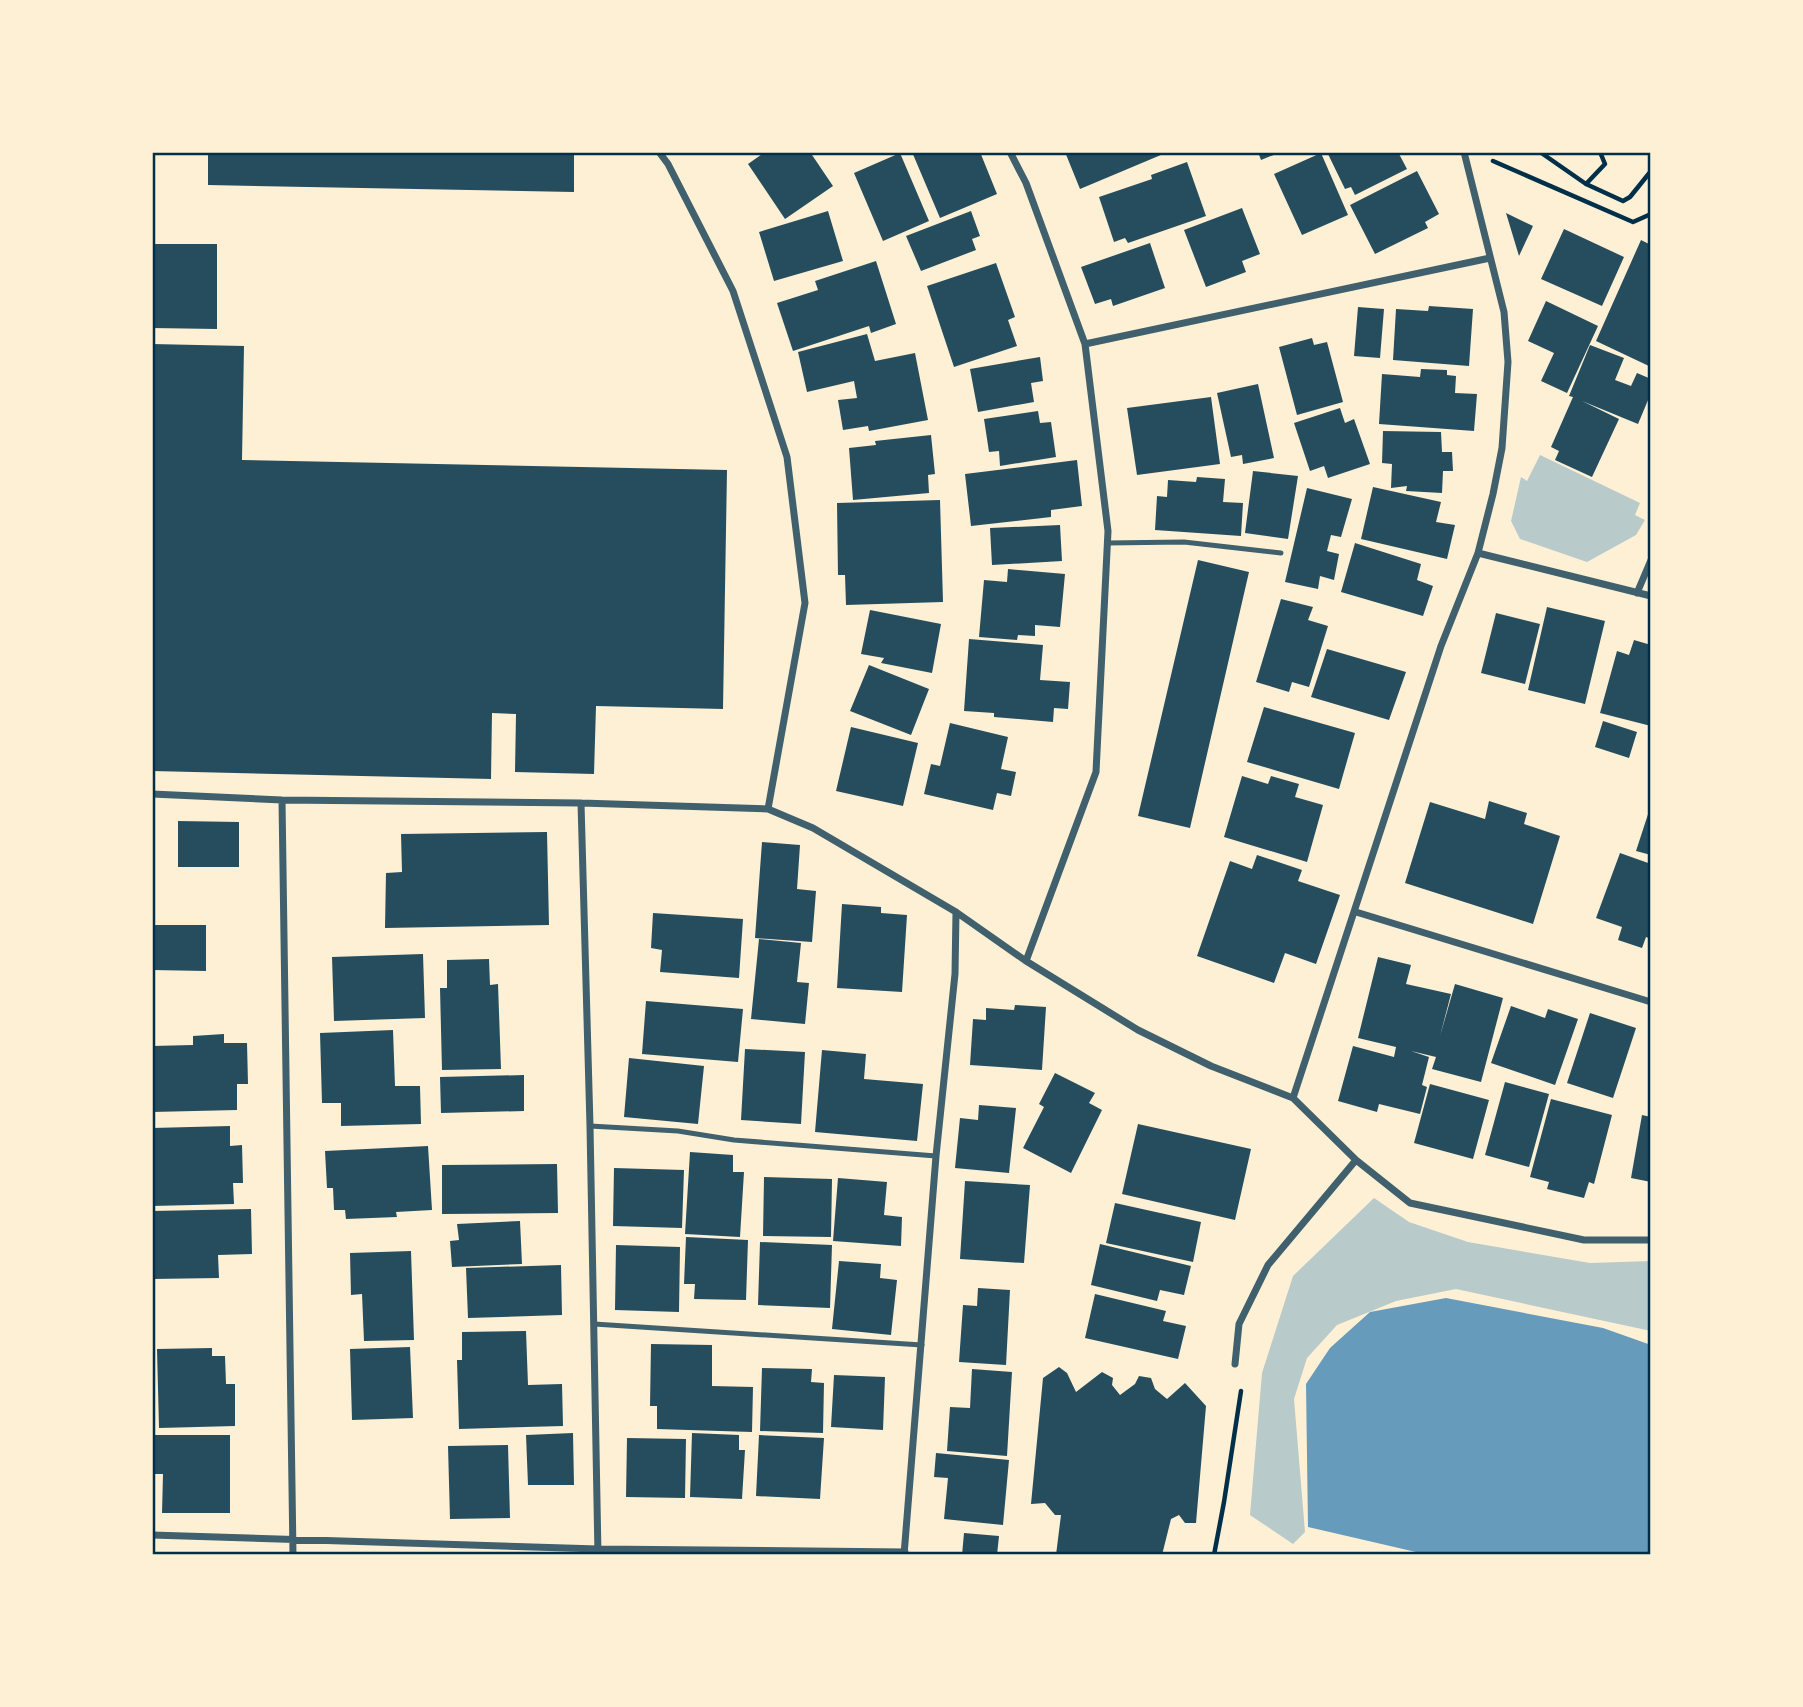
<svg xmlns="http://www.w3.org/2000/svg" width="1803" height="1707" font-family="Ubuntu,sans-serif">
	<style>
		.green { fill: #b9caca }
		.water { fill: #669bbc }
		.building { fill: #264d5e }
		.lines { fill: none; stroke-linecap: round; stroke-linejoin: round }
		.path { stroke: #003049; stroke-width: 4.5 }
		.service { stroke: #3f606c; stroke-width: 5 }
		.minor { stroke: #3f606c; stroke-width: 7 }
		.neatline { fill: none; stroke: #003049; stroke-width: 2.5 }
	</style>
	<rect width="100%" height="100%" fill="#fdf0d5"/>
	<!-- green -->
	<path class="green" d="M1540,455L1640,503L1635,515L1645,520L1636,535L1587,562L1520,539L1511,521L1521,477L1527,481Z
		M1374,1198L1409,1222L1468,1242L1590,1263L1651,1261V1331L1456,1289L1396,1301L1337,1325L1307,1358L1294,1399L1305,1532L1293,1544L1250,1515L1262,1373L1293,1276Z"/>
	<!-- water -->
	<path class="water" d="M1446,1298L1603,1328L1651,1345V1555H1429L1308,1527L1306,1384L1330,1348L1370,1312Z"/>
	<!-- building -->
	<path class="building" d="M208,152H574V192L208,185Z
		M765,152H810L833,186L785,219L748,164Z
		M912,152H980L997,194L940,218Z
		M1065,152H1168L1080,189Z
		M1258,152H1281L1261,160Z
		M1327,152H1398L1407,169L1355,195L1351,187L1345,189Z
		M900,153L929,221L883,241L854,173Z
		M1321,153L1348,215L1302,235L1274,174Z
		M1187,162L1206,216L1128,243L1125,238L1114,242L1099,197L1152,179L1151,175Z
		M1417,171L1439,214L1425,222L1428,228L1375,254L1350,205Z
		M1242,208L1260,254L1242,261L1246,272L1206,287L1184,230Z
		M828,211L843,261L774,281L759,232Z
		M971,211L980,236L972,239L976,250L921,271L906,236Z
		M1506,213L1533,226L1519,256Z
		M1564,229L1624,257L1602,306L1541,279Z
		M1641,240L1651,245V367L1596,341Z
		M1150,243L1165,288L1113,306L1111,299L1095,304L1081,267Z
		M152,244H217V329L152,328Z
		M876,261L896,324L871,333L869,326L793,351L777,303L818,290L815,281Z
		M996,263L1015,317L1008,320L1017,346L954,367L927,286Z
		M1546,301L1598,326L1567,393L1541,381L1554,353L1528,341Z
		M1429,306L1473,309L1469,366L1393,360L1396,309L1428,311Z
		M1358,307L1384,309L1380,358L1354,356Z
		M867,334L875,361L915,353L928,420L869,431L868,426L843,430L838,400L857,398L854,381L807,392L798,352Z
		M1312,338L1314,345L1327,342L1343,402L1297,415L1279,347Z
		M152,344L244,346L242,460L727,470L723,709L596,706L594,774L515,772L516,714L492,713L491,779L152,771Z
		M1590,345L1624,358L1615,380L1631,386L1637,373L1651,379V393L1638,424L1582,401L1619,419L1592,477L1555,460L1559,451L1551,447L1573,397L1569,396Z
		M1040,357L1043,381L1031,383L1034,402L978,412L970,369Z
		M1421,369L1447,370V375L1456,376L1455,393L1477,394L1474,431L1379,424L1382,374L1420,377Z
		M1258,384L1274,458L1243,464L1242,455L1231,457L1217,393Z
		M1211,397L1220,464L1137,475L1127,408Z
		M1340,408L1345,423L1354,419L1370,464L1328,478L1324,466L1310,471L1294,423Z
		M1038,411L1040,423L1051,422L1056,457L1000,466L999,451L989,452L984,419Z
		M1383,431L1441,432L1442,452H1452L1453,471H1443L1442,493L1406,491L1407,486L1391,488L1392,464L1382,463Z
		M931,435L935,474L928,475L929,493L853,500L849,448L876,445L875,441Z
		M1077,460L1082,506L1051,510V517L971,526L965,474Z
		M1253,471L1298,476L1288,539L1245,533Z
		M1197,477L1225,479L1223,502L1243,503L1241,536L1155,530L1157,496L1167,497L1168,480L1196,482Z
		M1373,487L1441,502L1436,522L1455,525L1447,559L1361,539Z
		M1307,488L1352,499L1341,537L1331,535L1327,551L1339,554L1334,580L1320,576L1318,589L1285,582Z
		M940,500L943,602L846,605L845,575H838L837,503Z
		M1060,525L1062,561L992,565L990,528Z
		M1355,543L1421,564L1417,580L1433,586L1423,616L1341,592Z
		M1198,560L1249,572L1190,828L1138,816Z
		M1008,569L1065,574L1060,627L1035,625V636L1018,635L1017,640L979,637L984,580L1007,582Z
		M1281,599L1313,607L1308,620L1328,626L1309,687L1292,682L1289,692L1256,682Z
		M1547,607L1605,621L1585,704L1528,690Z
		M870,610L941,624L932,673L881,663L884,658L861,654Z
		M1496,613L1540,624L1525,684L1481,673Z
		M969,639L1043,645L1040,680L1070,682L1068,709L1054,708L1053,722L994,717V713L964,711Z
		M1634,640L1651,645V726L1600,713L1617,651L1629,655Z
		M1327,649L1406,672L1389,720L1311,697Z
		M869,665L929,689L911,735L850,711Z
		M1264,707L1355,733L1339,789L1247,762Z
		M1603,721L1637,732L1629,758L1595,747Z
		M950,723L1008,737L1001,769L1016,772L1011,796L997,793L993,810L924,794L931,764L940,766Z
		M851,727L918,743L903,806L836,791Z
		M1242,776L1268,784L1271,776L1299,784L1295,797L1323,805L1307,862L1224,837Z
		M1489,801L1527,813L1524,824L1560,836L1533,924L1405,883L1430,802L1485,819Z
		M1651,805V855L1636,851Z
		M178,821L239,822V867H178Z
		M547,832L549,925L385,928L386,873L402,872L401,834Z
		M762,842L800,845L797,889L816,891L812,942L755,938Z
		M1620,853L1651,864V939L1646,937L1642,948L1618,940L1622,927L1596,918Z
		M1257,855L1302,870L1298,881L1340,895L1316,964L1285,953L1274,983L1197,956L1230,861L1252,869Z
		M842,904L881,907V913L907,915L902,992L837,988Z
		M653,913L743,919L739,978L660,972L662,950L651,948Z
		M152,925H206V971L152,970Z
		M759,939L801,943L797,982L809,983L805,1024L751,1019Z
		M423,954L425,1018L334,1021L332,957Z
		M1378,957L1411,965L1406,984L1451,994L1440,1036L1455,984L1503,998L1481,1082L1432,1069L1436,1057L1411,1051L1429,1057L1422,1085L1427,1087L1420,1114L1379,1104L1377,1112L1338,1101L1353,1046L1394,1057L1396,1047L1358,1038Z
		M489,959L490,985L498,984L501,1069L442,1070L440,988H447V960Z
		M646,1001L743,1009L738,1062L642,1054Z
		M1015,1005L1046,1007L1042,1070L970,1065L973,1019L986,1020V1008L1014,1010Z
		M1511,1006L1545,1018L1548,1009L1578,1019L1555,1085L1491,1063Z
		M1590,1013L1636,1028L1613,1098L1567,1083Z
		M393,1030L395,1086H420L421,1124L341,1126V1103H322L320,1033Z
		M224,1034V1043H247L248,1084H237V1110L152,1112V1046L193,1045V1036Z
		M745,1049L805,1052L801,1124L741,1120Z
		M822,1050L866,1054L864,1079L923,1084L917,1141L815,1132Z
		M629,1058L704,1066L698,1124L624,1117Z
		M1055,1073L1095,1093L1089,1103L1102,1110L1071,1173L1023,1148L1044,1107L1039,1104Z
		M524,1075V1111L441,1113L440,1077Z
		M1505,1082L1549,1094L1529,1167L1485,1155Z
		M1430,1084L1489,1100L1473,1159L1414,1143Z
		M1551,1099L1612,1115L1594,1184L1589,1182L1584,1198L1547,1189L1549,1182L1530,1177Z
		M979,1105L1016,1108L1009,1173L955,1168L960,1118L978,1120Z
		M1642,1115L1651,1117V1182L1631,1178Z
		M1138,1124L1251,1149L1235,1220L1122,1194Z
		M230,1126V1146L242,1145L243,1183H233L234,1204L152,1206V1128Z
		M428,1146L432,1210L396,1212L397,1217L346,1219L345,1210H334L333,1188H327L325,1151Z
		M690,1152L733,1155V1172H744L740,1237L685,1234Z
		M557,1164L558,1213L442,1214V1165Z
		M614,1168L684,1170L682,1228L613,1226Z
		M764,1177L832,1179L831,1237L763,1236Z
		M838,1178L887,1182L884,1215L902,1217L901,1246L833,1241Z
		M965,1181L1030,1185L1024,1263L960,1259Z
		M1115,1203L1201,1222L1193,1262L1106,1243Z
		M251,1209L252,1254L218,1255L219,1278L152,1279V1211Z
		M520,1221L522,1264L452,1267L450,1241L459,1240L457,1224Z
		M686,1237L748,1240L746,1300L694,1299L695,1284H684Z
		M760,1242L832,1245L830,1308L758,1305Z
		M1100,1244L1191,1266L1184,1295L1160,1290L1157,1301L1091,1285Z
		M616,1245L680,1247L679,1312L615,1310Z
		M411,1251L414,1340L364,1341L362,1294L351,1295L350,1253Z
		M839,1261L881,1264L880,1278L897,1280L891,1335L832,1329Z
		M561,1265L562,1315L468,1318L466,1268Z
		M978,1288L1010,1290L1006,1365L959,1362L963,1305L977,1306Z
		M1095,1294L1166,1311L1163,1321L1186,1326L1178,1359L1085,1338Z
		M526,1331L528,1385L562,1384L563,1426L459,1429L457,1360H462V1332Z
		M651,1344L712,1345V1386L753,1387L752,1432L657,1429V1406H650Z
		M410,1347L413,1418L352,1420L350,1349Z
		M212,1348V1356H225L226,1384H235V1426L159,1428L157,1349Z
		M1059,1367L1067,1373L1076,1392L1102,1372L1113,1378L1112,1385L1120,1395L1135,1384L1139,1376L1151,1378L1155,1389L1167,1399L1185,1383L1206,1406L1196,1523H1185L1179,1515L1171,1519L1162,1555H1056L1061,1515H1055L1045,1503L1031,1504L1043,1378Z
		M762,1368L812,1369L811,1382L824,1383L823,1433L760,1431Z
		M972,1369L1012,1372L1007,1456L947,1451L950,1407L970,1408Z
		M834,1375L885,1377L883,1430L831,1427Z
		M573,1433L574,1485H528L526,1435Z
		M692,1433L739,1435V1450H745L742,1499L690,1497Z
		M152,1435H230V1513H162L163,1474H152Z
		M759,1435L824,1438L820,1499L756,1496Z
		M627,1438L686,1439L685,1498L626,1497Z
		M508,1445L510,1518L450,1519L448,1446Z
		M936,1453L1009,1460L1003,1525L944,1519L948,1478L934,1477Z
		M964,1533L999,1536L997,1555H962Z"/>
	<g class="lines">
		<!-- path -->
		<path class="path" d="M1540,152L1586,184L1623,201L1630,197L1651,171
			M1493,161L1633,222L1651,214
			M1586,184L1605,164L1600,152
			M1214,1555L1224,1502L1241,1391"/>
		<!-- service -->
		<path class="service" d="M1107,543L1184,542L1281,553
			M590,1126L678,1131L734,1140L936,1156
			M594,1324L922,1345"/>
		<!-- minor -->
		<path class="minor" d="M659,152L668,164L733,291L787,457L805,603L768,809
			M1010,152L1026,183L1085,344L1108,531L1096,772L1026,961
			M1085,344L1490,258
			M1478,553L1651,596
			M1637,593L1651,560
			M152,794L282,800L581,803L768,809L813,828L956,912L1026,961L1138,1030L1211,1066L1293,1098L1441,646L1478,553L1493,494L1502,448L1508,362L1504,312L1464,152
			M282,800L293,1555
			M581,803L590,1126L598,1555
			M1356,912L1651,1002
			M1293,1098L1356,1160L1410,1203L1584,1240H1651
			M1235,1364L1239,1324L1268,1265L1356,1160
			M152,1535L598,1549L905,1552
			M904,1555L936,1156L955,974L956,912"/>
	</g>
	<!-- border -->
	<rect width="1803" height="1707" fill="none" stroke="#fdf0d5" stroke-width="308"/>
	<rect x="154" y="154" width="1495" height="1399" class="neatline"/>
</svg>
